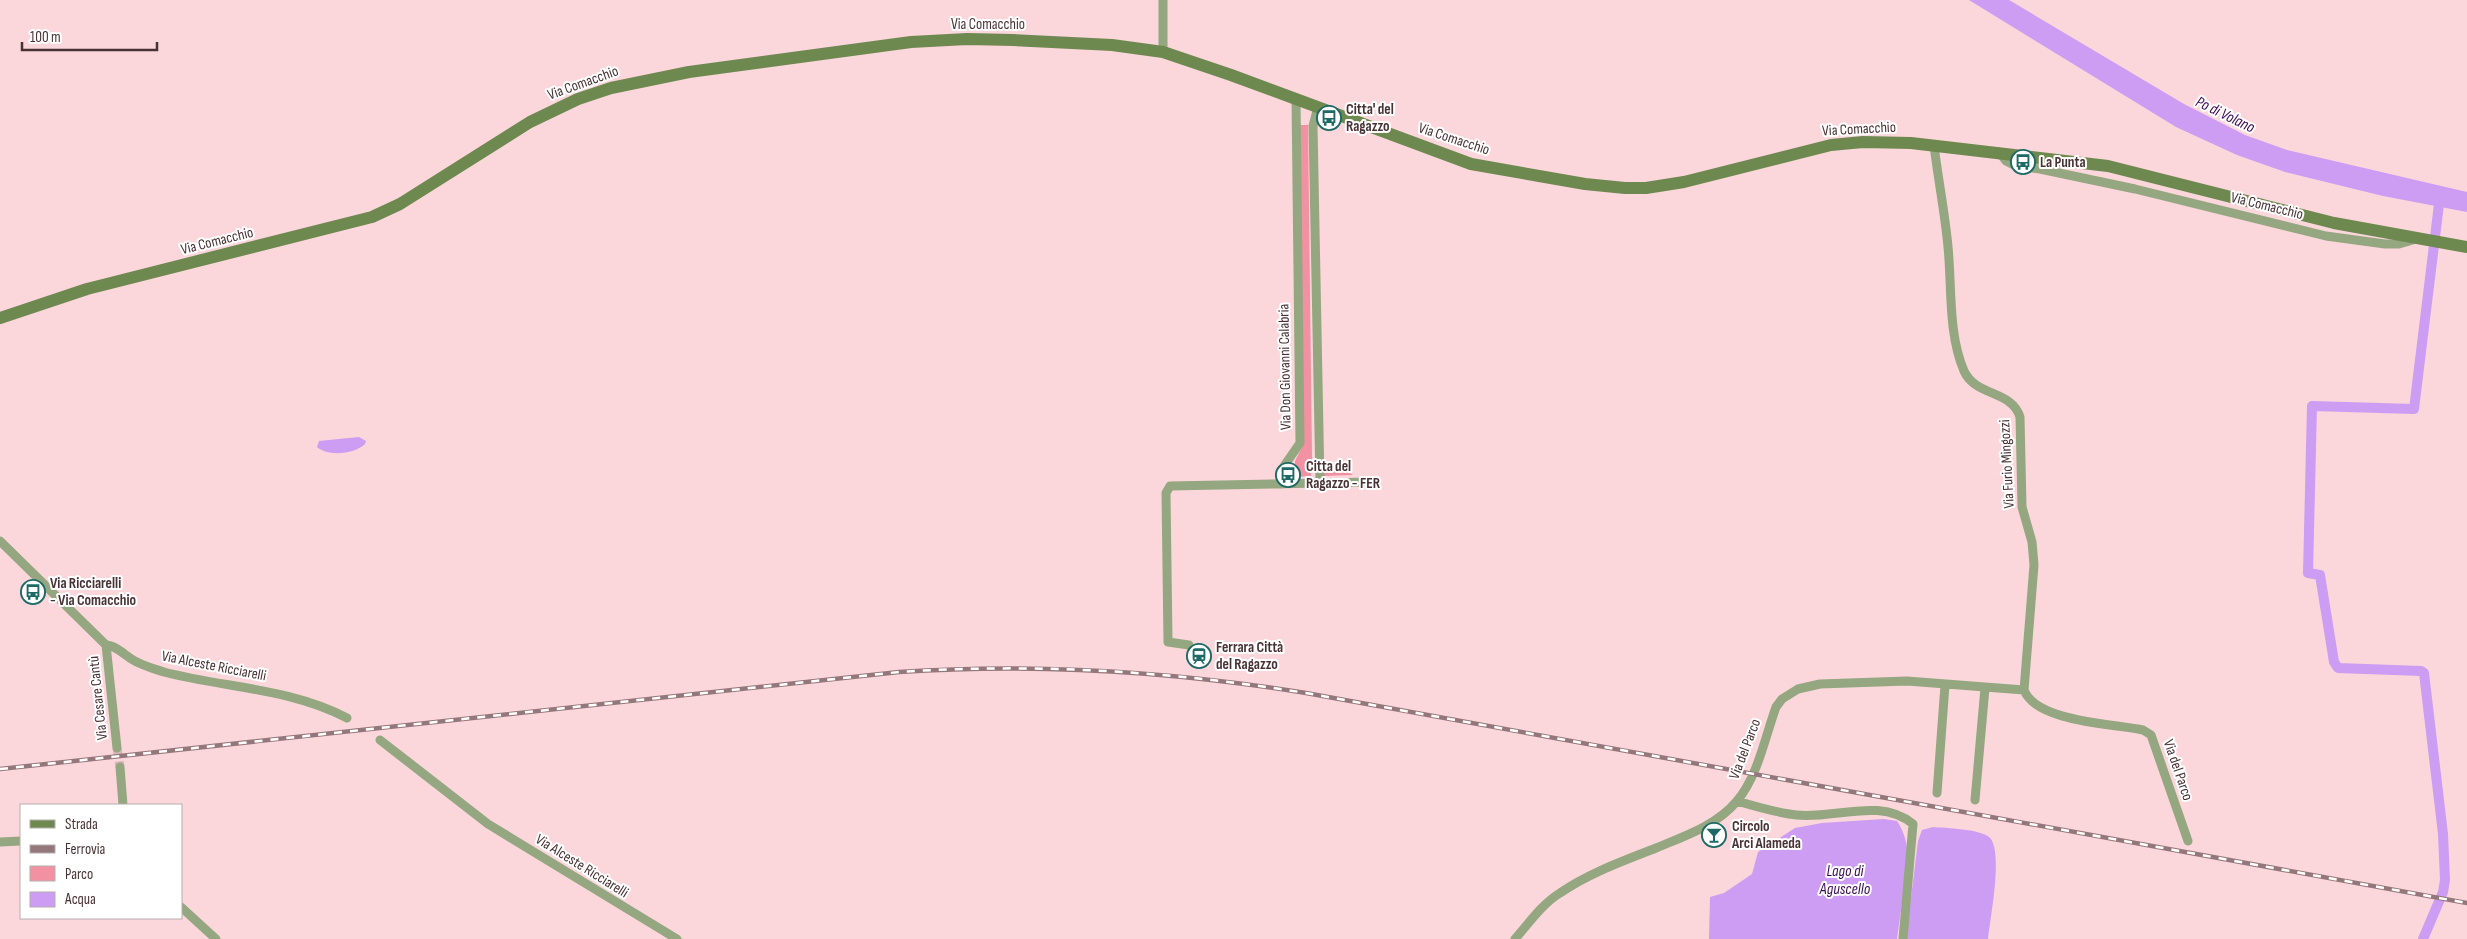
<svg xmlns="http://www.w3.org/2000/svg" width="2467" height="939" font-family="'Sofia Sans Condensed',sans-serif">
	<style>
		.green { fill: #f191a1 }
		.water { fill: #cd9cf3 }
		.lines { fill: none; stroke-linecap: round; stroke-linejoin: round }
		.canal { stroke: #cd9cf3; stroke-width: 10 }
		.street-tunnel { stroke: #d7b6bb; stroke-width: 9; stroke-dasharray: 9 4.5; stroke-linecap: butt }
		.street { stroke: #94a780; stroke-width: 9 }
		.secondary { stroke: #6e894f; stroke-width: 12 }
		.rail-casing { stroke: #94777b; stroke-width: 4.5 }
		.rail { stroke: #fff; stroke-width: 2.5; stroke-dasharray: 8; stroke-linecap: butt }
		.labels { text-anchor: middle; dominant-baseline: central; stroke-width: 4; stroke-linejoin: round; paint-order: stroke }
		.street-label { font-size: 15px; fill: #493235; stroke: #fff }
		.poi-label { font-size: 15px; font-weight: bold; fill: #493235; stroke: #fff; text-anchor: start }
		.water-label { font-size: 16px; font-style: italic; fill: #3c0a58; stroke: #fff }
	</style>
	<rect width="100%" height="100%" fill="#fbd7dc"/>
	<!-- green -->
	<path class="green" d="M1300,125H1308L1312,458L1311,476L1294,477L1295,461L1302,447Z
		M1323,463L1337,465L1353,475L1323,476Z"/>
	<!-- water -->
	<path class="water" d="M1969,0H2009L2184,104L2245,135L2287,150L2467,192V212L2383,196L2285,172L2237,155L2176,127Z
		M359,437L366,441L365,444C355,454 328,457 317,447L319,441Z
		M1884,819L1897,821C1905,833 1907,844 1908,858L1897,939H1709L1710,897L1724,893L1752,874L1758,852L1795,828L1822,823Z
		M1933,827C1946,828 1979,829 1989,837C2004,849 1990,919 1988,939H1906L1918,841L1922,830Z"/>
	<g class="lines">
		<!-- canal -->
		<path class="canal" d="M2423,939L2443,892L2445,880L2443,834L2424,673L2421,671L2338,668L2334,662L2320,575L2308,573L2312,406L2414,409L2440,196"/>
		<!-- street-tunnel -->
		<path class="street-tunnel" d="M117,748L120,767"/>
		<!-- street -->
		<path class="street" d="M1163,52V0
			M1318,107L1313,126L1320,483
			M1934,145C1938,179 1945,213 1948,247C1952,287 1948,334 1964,371C1976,397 2012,390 2020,417L2022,507L2032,542L2034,565L2024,690C2036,722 2115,724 2143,730L2151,735L2188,841
			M1999,152L2006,161L2016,166L2040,169L2135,189L2326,236L2385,244H2399L2416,239
			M1282,484V469L1300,443L1296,98
			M0,541L106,645C117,645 128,659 139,663C147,667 155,669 164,672C225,688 290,688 347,718
			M106,645L117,748
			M1189,645L1168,642L1166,493L1170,486L1370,482
			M380,740L488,824L677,939
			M120,767L123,805
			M1937,793L1945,685
			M1975,800L1985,688
			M1737,801C1757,807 1777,813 1797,815C1835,819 1880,797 1913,824L1903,939
			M0,842L21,841
			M181,907L216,939
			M1515,939C1529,923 1542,904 1560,893C1589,873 1623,861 1656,848C1685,836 1716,826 1737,801C1758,776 1765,737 1776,707L1782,699L1798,689L1820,684L1907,681L2024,690"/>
		<!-- secondary -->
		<path class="secondary" d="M0,318L87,289L372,217L400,204L530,122L578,99L611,88L689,72L911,42L967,39L1013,40L1112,45L1163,52L1231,75L1471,164L1585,184L1625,188H1646L1684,182L1831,145L1863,142L1911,143L2108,166L2334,223L2467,247"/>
		<defs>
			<path id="rail" d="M0,769L899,672C1036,663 1170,671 1306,693L2467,903"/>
		</defs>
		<!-- rail casing -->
		<use href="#rail" class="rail-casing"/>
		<!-- rail -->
		<use href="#rail" class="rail"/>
	</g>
	<!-- icons -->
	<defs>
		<symbol id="bus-ring" viewBox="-11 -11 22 22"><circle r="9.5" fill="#fff" stroke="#1d6965" stroke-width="1.5"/><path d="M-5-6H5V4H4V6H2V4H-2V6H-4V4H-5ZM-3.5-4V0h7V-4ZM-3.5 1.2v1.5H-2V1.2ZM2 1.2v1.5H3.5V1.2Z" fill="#1d6965"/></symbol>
		<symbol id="station-ring" viewBox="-11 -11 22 22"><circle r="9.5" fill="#fff" stroke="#1d6965" stroke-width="1.5"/><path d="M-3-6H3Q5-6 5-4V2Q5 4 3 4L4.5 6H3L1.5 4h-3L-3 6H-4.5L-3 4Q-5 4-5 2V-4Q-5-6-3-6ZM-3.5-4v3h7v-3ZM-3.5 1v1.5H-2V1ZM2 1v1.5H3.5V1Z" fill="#1d6965"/></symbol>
		<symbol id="bar-ring" viewBox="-11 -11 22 22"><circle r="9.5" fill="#fff" stroke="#1d6965" stroke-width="1.5"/><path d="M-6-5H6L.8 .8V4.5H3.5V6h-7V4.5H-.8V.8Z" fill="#1d6965"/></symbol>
	</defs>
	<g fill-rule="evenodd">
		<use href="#bus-ring" x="1315" y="104" width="28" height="28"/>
		<use href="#bus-ring" x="2009" y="148" width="28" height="28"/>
		<use href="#bus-ring" x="1274" y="461" width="28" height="28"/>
		<use href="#bus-ring" x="19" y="578" width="28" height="28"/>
		<use href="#station-ring" x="1185" y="642" width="28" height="28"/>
		<use href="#bar-ring" x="1700" y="821" width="28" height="28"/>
	</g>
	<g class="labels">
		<!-- street labels -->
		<g class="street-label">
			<text x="988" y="24">Via Comacchio</text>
			<text transform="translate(583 83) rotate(-20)">Via Comacchio</text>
			<text transform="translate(1859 129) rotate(-3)">Via Comacchio</text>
			<text transform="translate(1454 139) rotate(18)">Via Comacchio</text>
			<text transform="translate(2267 206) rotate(14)">Via Comacchio</text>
			<text transform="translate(217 241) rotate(-14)">Via Comacchio</text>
			<text transform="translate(1285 367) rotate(-91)">Via Don Giovanni Calabria</text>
			<text transform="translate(2007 464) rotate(-93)">Via Furio Mingozzi</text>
			<text transform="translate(214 666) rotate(11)">Via Alceste Ricciarelli</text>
			<text transform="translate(98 698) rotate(-96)">Via Cesare Cantù</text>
			<text transform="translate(1745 749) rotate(-69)">Via del Parco</text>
			<text transform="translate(2178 770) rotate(71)">Via del Parco</text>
			<text transform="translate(582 866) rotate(32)">Via Alceste Ricciarelli</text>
		</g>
		<!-- poi labels -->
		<g class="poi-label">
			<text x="1346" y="109">Citta' del<tspan x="1346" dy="17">Ragazzo</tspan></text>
			<text x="2040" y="162">La Punta</text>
			<text x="1306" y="466">Citta del<tspan x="1306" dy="17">Ragazzo - FER</tspan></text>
			<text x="50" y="583">Via Ricciarelli<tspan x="50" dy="17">- Via Comacchio</tspan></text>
			<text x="1216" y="647">Ferrara Città<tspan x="1216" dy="17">del Ragazzo</tspan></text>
			<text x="1732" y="826">Circolo<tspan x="1732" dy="17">Arci Alameda</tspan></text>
		</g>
		<!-- water labels -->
		<g class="water-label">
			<text transform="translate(2225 115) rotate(26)">Po di Volano</text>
			<text x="1845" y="871">Lago di<tspan x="1845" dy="18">Aguscello</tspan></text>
		</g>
	</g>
	<!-- legend -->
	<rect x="20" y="804" width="162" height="115" fill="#ffffff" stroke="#b6adae"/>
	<rect x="30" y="820" width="25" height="8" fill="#6e894f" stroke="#b6adae"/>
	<text x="65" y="829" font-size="15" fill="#493235">Strada</text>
	<rect x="30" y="845" width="25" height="8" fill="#94777b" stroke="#b6adae"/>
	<text x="65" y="854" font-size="15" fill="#493235">Ferrovia</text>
	<rect x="30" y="866" width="25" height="15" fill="#f191a1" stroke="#b6adae"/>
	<text x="65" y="879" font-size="15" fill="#493235">Parco</text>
	<rect x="30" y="892" width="25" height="15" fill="#cd9cf3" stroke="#b6adae"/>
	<text x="65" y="904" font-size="15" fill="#493235">Acqua</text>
	<!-- scale -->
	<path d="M22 42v8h135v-8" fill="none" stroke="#493235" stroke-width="2.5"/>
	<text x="30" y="42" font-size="15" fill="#493235" stroke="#ffffff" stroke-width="4" paint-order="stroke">100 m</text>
</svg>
